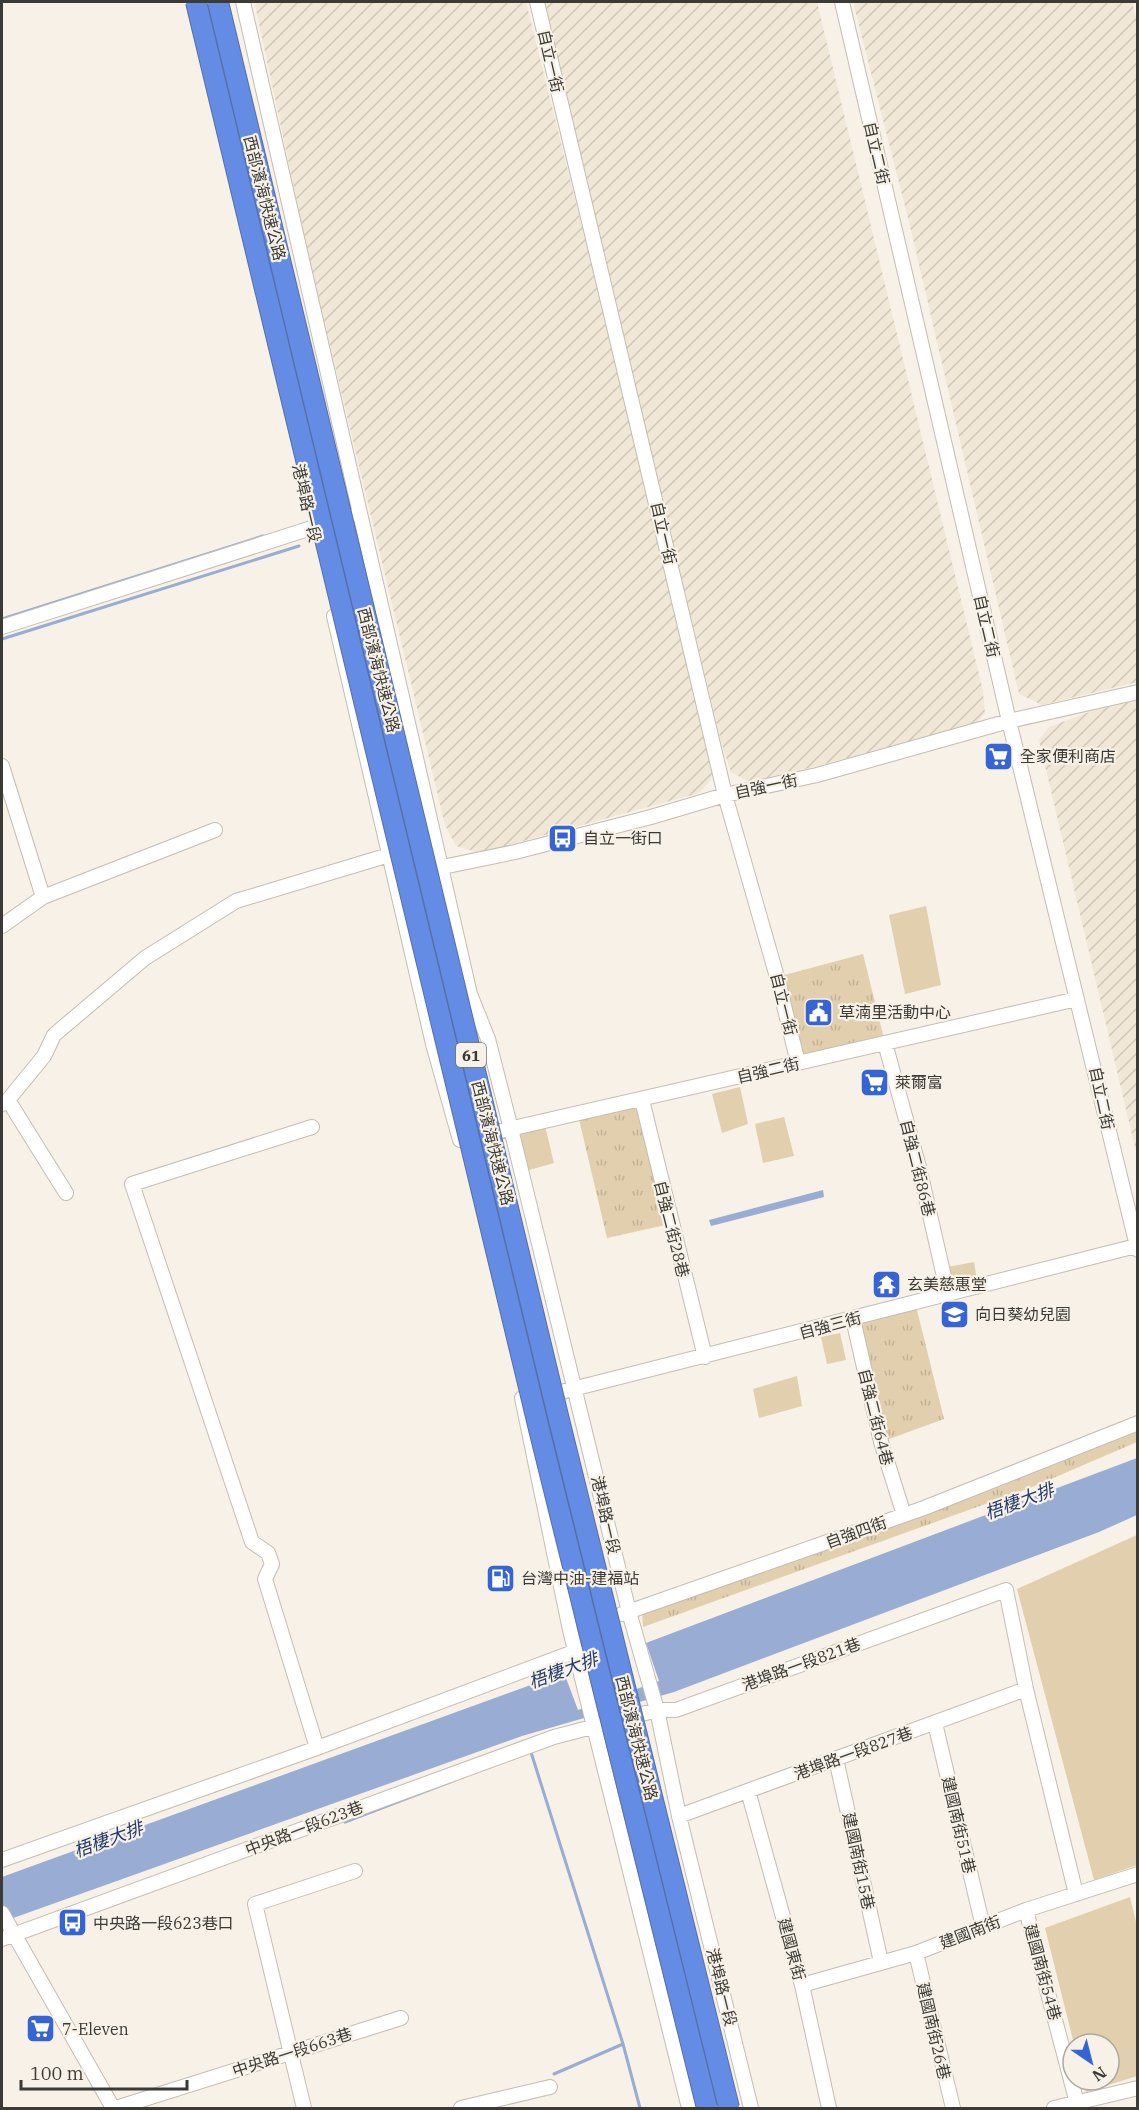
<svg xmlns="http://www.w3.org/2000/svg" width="1139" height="2110" font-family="'IBM Plex Serif','Noto Sans TC',serif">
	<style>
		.industrial { fill: url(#industrial-furrows) }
		.grass { fill: #e2cfae }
		.park { fill: url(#park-tufts) }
		.water { fill: #98acd4 }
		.pier { fill: #f7f1e7 }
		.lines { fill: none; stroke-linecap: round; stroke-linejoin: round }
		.stream { stroke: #98acd4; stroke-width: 3 }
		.minor-casing { stroke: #c3bdb3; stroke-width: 16 }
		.minor { stroke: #fff; stroke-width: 14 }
		.highway-bridge-casing { stroke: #566fa7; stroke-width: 22; stroke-linecap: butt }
		.highway-bridge { stroke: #648ce4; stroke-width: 20 }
		.labels { text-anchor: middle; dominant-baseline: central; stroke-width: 4.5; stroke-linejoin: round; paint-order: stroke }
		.shield { fill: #f7f1e7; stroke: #74716b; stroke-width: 1.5 }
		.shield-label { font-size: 15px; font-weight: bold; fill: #3c3a36 }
		.street-label { font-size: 16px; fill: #3c3a36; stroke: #f7f1e7 }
		.poi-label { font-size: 16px; fill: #3c3a36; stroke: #f7f1e7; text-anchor: start }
		.water-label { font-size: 18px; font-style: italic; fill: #243a6d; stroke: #f7f1e7 }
	</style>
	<defs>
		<pattern id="industrial-furrows" width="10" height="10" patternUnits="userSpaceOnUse" patternTransform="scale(1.5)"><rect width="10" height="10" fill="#f1e7d6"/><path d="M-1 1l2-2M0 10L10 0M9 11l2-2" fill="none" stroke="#d0c7b8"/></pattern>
		<pattern id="park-tufts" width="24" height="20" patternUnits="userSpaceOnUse" patternTransform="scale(1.5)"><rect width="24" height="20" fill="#e2cfae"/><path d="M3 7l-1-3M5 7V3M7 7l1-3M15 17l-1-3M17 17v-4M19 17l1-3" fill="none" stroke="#c3b296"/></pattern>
	</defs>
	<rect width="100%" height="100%" fill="#f7f1e7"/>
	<!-- industrial -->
	<path class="industrial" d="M257,2H526L716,765L710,781L699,793L480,853L456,846L445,825L307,249L255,5Z
		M542,2H817L983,691L985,713L975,725L751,783L731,772L721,742Z
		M853,2H1132L1138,25L1137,682L1042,705L1019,694L910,226Z
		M1137,700H1138L1137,1156L1039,740L1049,727L1092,711Z"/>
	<!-- grass -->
	<path class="grass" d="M926,906L941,985L905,994L889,915Z
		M740,1087L748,1124L722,1133L712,1094Z
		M784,1117L794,1156L763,1163L755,1124Z
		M544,1122L554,1163L522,1172L511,1129Z
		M974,1262L978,1287L948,1294L942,1268Z
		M840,1333L846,1360L827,1364L821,1337Z
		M797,1376L802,1406L759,1418L753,1389Z
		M1137,1535V1865L1094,1880L1017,1589Z
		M1130,1897L1138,1930L1137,2076L1086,2092L1083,2080H1109V2044H1074L1045,1928Z"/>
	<!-- park -->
	<path class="park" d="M863,954L885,1043L798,1063L777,977Z
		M642,1100L670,1224L607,1238L578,1115Z
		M915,1302L944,1419L881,1442L853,1319Z
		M1137,1423V1442L1030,1488L643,1627L642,1607Z"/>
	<!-- water -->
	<path class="water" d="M823,1190L824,1197L711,1226L709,1220Z
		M1137,1458V1515L1099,1532L674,1692L522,1736L2,1922V1877L638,1646Z"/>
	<!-- pier -->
	<path class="pier" d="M645,1640L659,1681L578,1710L563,1670Z"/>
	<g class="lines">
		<!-- stream -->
		<path class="stream" d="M2,619L263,536
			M2,639L299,546
			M530,1749L623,2044L640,2108
			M345,1822L455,1780
			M554,2074L623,2044"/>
		<defs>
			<path id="minor" d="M243,2L470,994L488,1039L511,1129L629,1612L657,1710L679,1816L751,2108
				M537,2L725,795L777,977L798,1063
				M842,2L1009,721L1138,1250
				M334,616L433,1044L460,1140
				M2,627L349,516
				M2,766L43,897
				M399,876L515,852L651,817L725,795L817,775L1009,721L1138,692
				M2,926L43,897L215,830
				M885,1043L919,1167L948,1294
				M8,1100L66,1193
				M642,1100L705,1357
				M472,1101L673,1930
				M2,1104L8,1100L44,1056L54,1035L145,958L236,901L389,855
				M312,1127L132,1184L252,1542L268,1553L272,1564L265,1579L317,1748
				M483,1135L1077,999
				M853,1319L881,1442L904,1515
				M545,1396L1136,1246
				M522,1398L570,1630L689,2108
				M622,1614L924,1508L1138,1423
				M935,1723L983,1927
				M836,1759L881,1962
				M748,1791L802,1985L829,2108
				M679,1816L1026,1689
				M2,1860L317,1748L576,1651
				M1026,1910L1077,2103
				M2,1913L113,2108
				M2,1939L554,1737L657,1710H676L1006,1590L1026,1689L1076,1894
				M916,1953L953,2108
				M802,1985L916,1953L1026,1910L1138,1874
				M116,2108L401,2018
				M304,2108L255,1904L355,1871
				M461,2108L550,2087
				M1054,2108L1138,2088"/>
		</defs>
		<!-- minor casing -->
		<use href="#minor" class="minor-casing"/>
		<!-- minor -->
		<use href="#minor" class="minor"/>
		<defs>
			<path id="highway-bridge" d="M196,2L539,1429L707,2108
				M218,2L559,1420L729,2108"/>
		</defs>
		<!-- highway-bridge casing -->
		<use href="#highway-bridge" class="highway-bridge-casing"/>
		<!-- highway-bridge -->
		<use href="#highway-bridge" class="highway-bridge"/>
	</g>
	<!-- icons -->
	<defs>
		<symbol id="supermarket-square" viewBox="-11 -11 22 22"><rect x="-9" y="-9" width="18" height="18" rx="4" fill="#3764d4" stroke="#f7f1e7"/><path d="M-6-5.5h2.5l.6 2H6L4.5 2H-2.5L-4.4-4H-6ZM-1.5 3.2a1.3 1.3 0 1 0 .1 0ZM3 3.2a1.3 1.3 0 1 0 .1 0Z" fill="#fff"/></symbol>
		<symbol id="bus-square" viewBox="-11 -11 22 22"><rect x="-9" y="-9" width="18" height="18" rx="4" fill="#3764d4" stroke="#f7f1e7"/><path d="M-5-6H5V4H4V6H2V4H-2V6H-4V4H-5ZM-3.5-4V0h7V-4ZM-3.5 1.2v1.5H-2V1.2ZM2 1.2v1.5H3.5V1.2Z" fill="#fff"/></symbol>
		<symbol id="civic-square" viewBox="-11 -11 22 22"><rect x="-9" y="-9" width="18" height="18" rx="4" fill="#3764d4" stroke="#f7f1e7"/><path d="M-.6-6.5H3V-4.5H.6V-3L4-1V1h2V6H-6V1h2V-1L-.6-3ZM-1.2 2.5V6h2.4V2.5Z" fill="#fff"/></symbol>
		<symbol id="temple-square" viewBox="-11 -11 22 22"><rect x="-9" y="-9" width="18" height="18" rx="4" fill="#3764d4" stroke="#f7f1e7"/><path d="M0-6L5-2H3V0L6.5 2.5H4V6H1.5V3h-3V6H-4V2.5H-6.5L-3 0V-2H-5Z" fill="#fff"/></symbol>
		<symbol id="school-square" viewBox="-11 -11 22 22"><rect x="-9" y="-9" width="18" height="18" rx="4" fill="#3764d4" stroke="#f7f1e7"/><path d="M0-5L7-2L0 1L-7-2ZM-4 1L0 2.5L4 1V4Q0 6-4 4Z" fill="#fff"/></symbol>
		<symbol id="fuel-square" viewBox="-11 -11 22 22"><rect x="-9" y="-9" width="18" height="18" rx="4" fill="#3764d4" stroke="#f7f1e7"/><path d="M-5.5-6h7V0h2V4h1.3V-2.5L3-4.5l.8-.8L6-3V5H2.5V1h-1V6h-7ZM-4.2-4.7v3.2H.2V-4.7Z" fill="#fff"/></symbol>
	</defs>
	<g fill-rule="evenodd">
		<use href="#supermarket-square" x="982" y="740" width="33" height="33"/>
		<use href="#bus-square" x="546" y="822" width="33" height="33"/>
		<use href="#civic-square" x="802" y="996" width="33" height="33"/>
		<use href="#supermarket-square" x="858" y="1066" width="33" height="33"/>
		<use href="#temple-square" x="870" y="1268" width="33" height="33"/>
		<use href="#school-square" x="938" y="1298" width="33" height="33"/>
		<use href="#fuel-square" x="484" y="1562" width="33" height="33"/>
		<use href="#bus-square" x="56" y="1906" width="33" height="33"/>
		<use href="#supermarket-square" x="24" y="2012" width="33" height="33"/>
	</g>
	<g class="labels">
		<!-- shield labels -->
		<rect class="shield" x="456" y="1043" width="30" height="24" rx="4.5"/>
		<g class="shield-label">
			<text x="471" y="1055">61</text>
		</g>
		<!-- street labels -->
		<g class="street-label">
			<text transform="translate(551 61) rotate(77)">自立一街</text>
			<text transform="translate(877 153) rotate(77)">自立二街</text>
			<text transform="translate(265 198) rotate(76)">西部濱海快速公路</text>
			<text transform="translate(307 503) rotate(77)">港埠路一段</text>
			<text transform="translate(664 533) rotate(77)">自立一街</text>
			<text transform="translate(987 626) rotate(77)">自立二街</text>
			<text transform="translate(379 670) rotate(76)">西部濱海快速公路</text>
			<text transform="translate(766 786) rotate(-12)">自強一街</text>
			<text transform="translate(784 1004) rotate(76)">自立一街</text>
			<text transform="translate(768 1070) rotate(-13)">自強二街</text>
			<text transform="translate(1102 1098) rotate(78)">自立二街</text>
			<text transform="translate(493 1143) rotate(76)">西部濱海快速公路</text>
			<text transform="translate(918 1168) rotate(76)">自強二街86巷</text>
			<text transform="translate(672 1229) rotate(76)">自強二街28巷</text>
			<text transform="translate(830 1325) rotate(-15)">自強三街</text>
			<text transform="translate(876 1417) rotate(76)">自強二街64巷</text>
			<text transform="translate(606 1515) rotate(77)">港埠路一段</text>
			<text transform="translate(856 1532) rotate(-20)">自強四街</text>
			<text transform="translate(801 1664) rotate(-20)">港埠路一段821巷</text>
			<text transform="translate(637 1738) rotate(76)">西部濱海快速公路</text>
			<text transform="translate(853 1753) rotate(-20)">港埠路一段827巷</text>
			<text transform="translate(959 1825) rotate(77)">建國南街51巷</text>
			<text transform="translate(304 1828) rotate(-21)">中央路一段623巷</text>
			<text transform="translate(859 1861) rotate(78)">建國南街15巷</text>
			<text transform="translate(970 1932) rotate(-21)">建國南街</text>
			<text transform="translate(792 1949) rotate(75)">建國東街</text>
			<text transform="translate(1043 1972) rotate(75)">建國南街54巷</text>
			<text transform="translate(722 1987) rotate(76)">港埠路一段</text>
			<text transform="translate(934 2031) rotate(77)">建國南街26巷</text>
			<text transform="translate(292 2052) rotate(-18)">中央路一段663巷</text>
		</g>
		<!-- poi labels -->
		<g class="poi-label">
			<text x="1020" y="756">全家便利商店</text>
			<text x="583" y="838">自立一街口</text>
			<text x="839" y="1012">草湳里活動中心</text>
			<text x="895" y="1082">萊爾富</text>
			<text x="907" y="1284">玄美慈惠堂</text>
			<text x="975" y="1314">向日葵幼兒園</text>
			<text x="521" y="1578">台灣中油-建福站</text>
			<text x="93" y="1923">中央路一段623巷口</text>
			<text x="62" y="2029">7-Eleven</text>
		</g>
		<!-- water labels -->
		<g class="water-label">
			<text transform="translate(1019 1501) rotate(-20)">梧棲大排</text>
			<text transform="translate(563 1670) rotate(-20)">梧棲大排</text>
			<text transform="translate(108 1839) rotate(-20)">梧棲大排</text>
		</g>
	</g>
	<!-- border -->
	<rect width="1139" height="2110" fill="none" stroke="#3c3a36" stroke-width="6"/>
	<!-- north arrow -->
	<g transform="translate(1091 2062) rotate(145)"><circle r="28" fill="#f7f1e7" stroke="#aca8a0" stroke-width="1.5"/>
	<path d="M0-4.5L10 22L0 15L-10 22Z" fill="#3764d4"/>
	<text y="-9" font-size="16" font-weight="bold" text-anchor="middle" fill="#3c3a36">N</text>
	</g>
	<!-- scale -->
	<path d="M21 2080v9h166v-9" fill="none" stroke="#3c3a36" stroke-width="3"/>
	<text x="30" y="2080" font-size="18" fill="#3c3a36" stroke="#f7f1e7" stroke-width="4.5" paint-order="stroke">100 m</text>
</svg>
